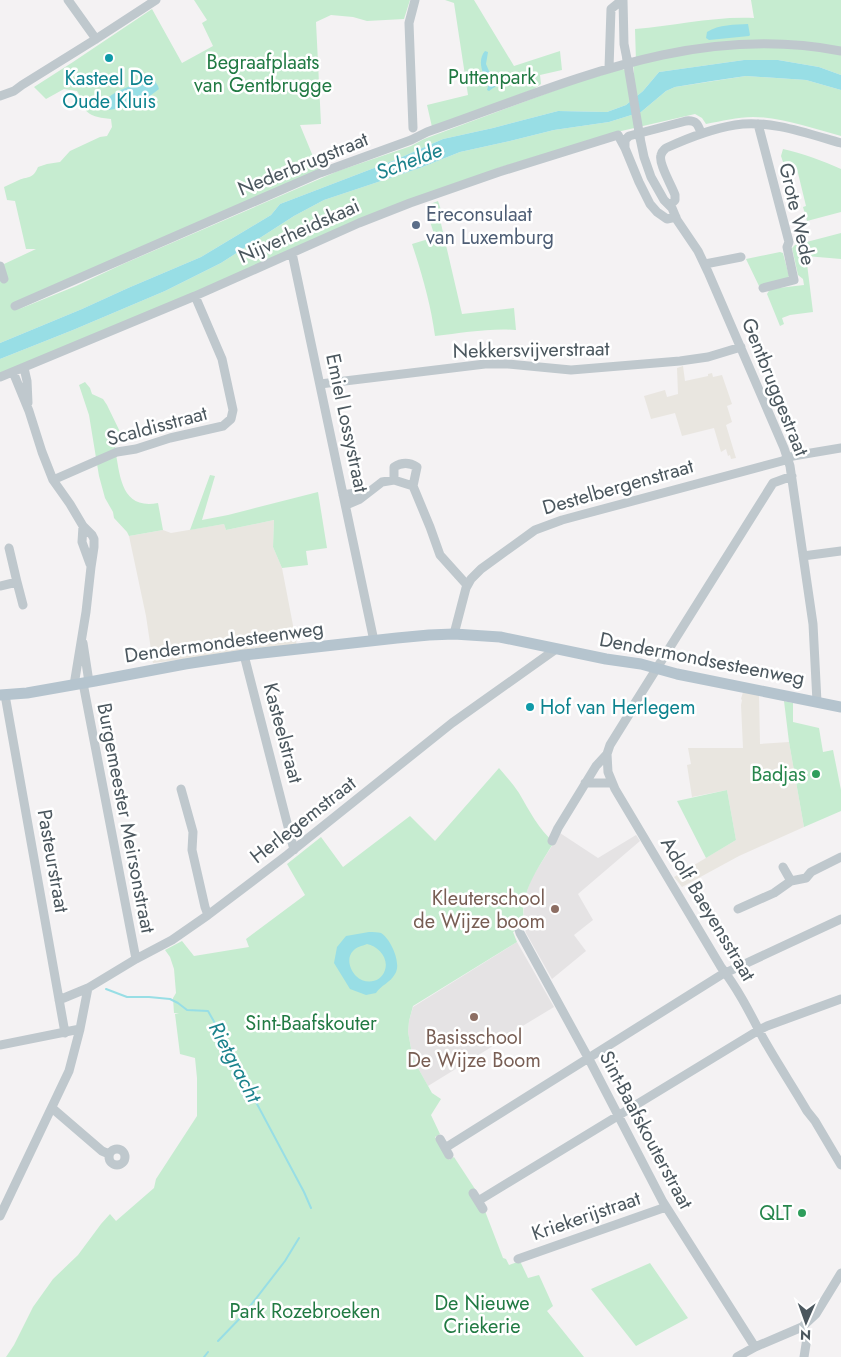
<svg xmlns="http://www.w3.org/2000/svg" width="841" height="1357" font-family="Jost,sans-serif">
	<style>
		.commercial { fill: #e9e6e0 }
		.education { fill: #e5e3e4 }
		.green { fill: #c6ecd0 }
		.water { fill: #98dee5; fill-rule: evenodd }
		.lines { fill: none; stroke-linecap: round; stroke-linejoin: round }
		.stream { stroke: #98dee5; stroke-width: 2 }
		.minor { stroke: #bfc8cd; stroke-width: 9 }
		.major { stroke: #b5c4ce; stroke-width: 11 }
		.minor-bridge { stroke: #bfc8cd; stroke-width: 9 }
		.culture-dot { fill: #0f9aa8; stroke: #fff; stroke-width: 2 }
		.service-dot { fill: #5c6f8a; stroke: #fff; stroke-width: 2 }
		.leisure-dot { fill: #2e9e5b; stroke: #fff; stroke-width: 2 }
		.education-dot { fill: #8d6e63; stroke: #fff; stroke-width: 2 }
		.labels { text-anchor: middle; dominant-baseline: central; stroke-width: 5; stroke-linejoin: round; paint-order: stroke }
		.park-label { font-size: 20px; fill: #217a43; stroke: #fff }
		.culture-label { font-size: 20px; fill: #0d838f; stroke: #fff }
		.street-label { font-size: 20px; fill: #4b575e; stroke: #fff }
		.service-label { font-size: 20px; fill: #4e5e75; stroke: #fff; text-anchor: start }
		.leisure-label { font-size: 20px; fill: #27864d; stroke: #fff; text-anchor: end }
		.education-label { font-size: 20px; fill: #785e54; stroke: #fff; text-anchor: end }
		.water-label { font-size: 21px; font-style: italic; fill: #1a828c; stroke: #fff }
	</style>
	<rect width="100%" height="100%" fill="#f4f2f3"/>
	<!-- commercial -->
	<path class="commercial" d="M683,366L685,381L708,376V374L712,373L713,377L722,375L732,404L727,406L732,422L726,425L736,458L731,459L730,455L728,456L726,449L721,452L714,428L682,436L675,413L651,419L644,396L665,390L667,397L678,394L677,368Z
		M274,520L273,547L282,568L297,646L153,663L146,616L129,536L163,530L171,533L224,524L226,530Z
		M743,692L759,695L760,744L789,742L804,827L739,856L682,887L674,877L736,840L727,790L692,797L687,765L691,764L688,748H743L741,705L742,700L741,699Z"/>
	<!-- education -->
	<path class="education" d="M560,833L598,858L636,835L640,841L578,894L593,920L574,935L586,951L552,979L526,933L523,920L525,898L531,879Z
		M517,942L554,1007L511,1033L506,1038L428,1086L413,1059L408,1032L409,1021L413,1007Z"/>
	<!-- green -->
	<path class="green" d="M194,0H410L404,19L367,21L353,17L331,15L316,22L321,124L300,125L319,171L17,310L76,286L123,264L338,171L411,146L424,139L575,83L622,69L634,74L633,63L636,62L635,29C675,26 714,16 754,18L751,0H841V75L819,67L778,60H744L659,72L643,91L626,105L607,112L558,111L493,128L443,139L395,160L280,204L271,215L201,257L128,288L82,309L0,343V264H4L36,249H26L15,201L7,200L4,187C9,185 14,182 19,180C29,176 33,179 38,167L47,164L60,162L70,151L100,137L107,136L112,127L111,119C101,118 88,117 83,106C81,100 80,96 77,91L64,89L46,99L34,87L73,62L152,9L182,63L213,46L202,23L207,20Z
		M445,0H474L514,66L560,51L562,70L540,75L541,84L534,89L432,127L427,105L468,95L454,3Z
		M746,76L806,80L841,90V136C813,129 782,117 753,117C737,117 722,121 706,124L702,118L695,114L617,132L498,168L0,373V359L73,330L165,291L221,263L294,216L324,200L420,168L460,152L510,141L554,130L609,122L641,112L666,91L675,87Z
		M783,149C802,153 823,161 841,169V212L807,221L803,207L806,206L797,169L792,170L791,166L785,168L781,156Z
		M438,201L442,213L439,215L462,314L514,308L516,330C489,328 462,333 435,336C431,305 422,274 412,244L435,237L425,206Z
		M841,233V259L806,256L813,312L790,315L782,318L784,324L780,326L767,294L770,289L804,285L803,279L798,275L792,248L795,245Z
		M780,252L783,253L789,276L787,279L759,286L746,259Z
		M85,382L90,388L92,394L103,399L107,405L123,438L115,448C120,476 121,510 158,503L163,530L129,536L127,532L114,518L113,512L105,498L99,476L89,415L79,385Z
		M210,475L215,476L202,520L228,515L318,492L327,548L306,551L308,565L282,568L273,547L274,520L226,530L224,524L190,530Z
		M784,701L793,703V722L819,728L823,752L833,750L841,790V811L804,827L789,742Z
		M499,768C506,776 513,784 519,793C529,810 539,830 554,842C539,867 517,895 525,926L513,932L517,942L413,1006L409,1021L408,1032L413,1059L432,1093L441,1099L431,1115L440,1134L435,1137L449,1160L454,1157L475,1189L485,1211L503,1258L506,1259L509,1265L520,1261L528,1278L539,1275L553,1306L547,1311L584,1357H6L14,1345L33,1307L53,1279L78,1255L101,1224L110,1214L116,1221L154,1188L156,1179L197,1116V1078L195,1058L180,1054L175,1014L179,1013H174L173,998L176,993L174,969L170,957L165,950L182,941L194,956L249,947L246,939L305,895L287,864L321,837L343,867L410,816L435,841Z
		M727,790L736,840L706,858L677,801Z
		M650,1263L688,1318L636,1346L591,1289Z"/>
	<!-- water -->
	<path class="water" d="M748,24L750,35L749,36L709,40L706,38L707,32C719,24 735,25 748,24Z
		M485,51L488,52L486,64L489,71L494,74L500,75L502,80L501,84L493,88L489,91L487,90L489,83C482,75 477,60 485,51Z
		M744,60H778L819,67L841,75V90L806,80L746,76L712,81L675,87L666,91L641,112L609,122L554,130L510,141L460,152L420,168L324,200L294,216L221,263L165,291L73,330L0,359V343L82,309L128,288L201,257L271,215L280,204L395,160L443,139L493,128L558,111L607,112L626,105L643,91L659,72Z
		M153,78L158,86L159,89L142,102L134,106L123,105L115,109L109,110L101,105C113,89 135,85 153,78Z
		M369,932C373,932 378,932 381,933C391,939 402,964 395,974C390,983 381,985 376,993L366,995L350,989L334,963L337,947L346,936ZM367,944C378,946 389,958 385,970C381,983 365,985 356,976C350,970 346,958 353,951C356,947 362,946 367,944Z"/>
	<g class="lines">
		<!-- stream -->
		<path class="stream" d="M106,989L127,997H149L170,999L178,1003L187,1010L208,1011L241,1069L250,1091L304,1192L311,1208
			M218,1341L244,1314L285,1261L299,1238
			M204,1357L208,1352"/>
		<!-- minor -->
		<path class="minor" d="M68,0L96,39
			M623,0L624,44L627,59
			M609,68L611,9L622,0
			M0,96L14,91L22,85L96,39L156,0
			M758,124L789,242L787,247L794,280L763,288
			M413,128L409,23L415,0
			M640,138L644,157L651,177L664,200L672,208L677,220L698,251L708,272L784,448L790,466L813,624L817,702
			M625,147V140L629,136L686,121C696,120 698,124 701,133
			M670,205L675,200V195C672,186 658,163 661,155C662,151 663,151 666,148C688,138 710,129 735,125C768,119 809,134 841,143
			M292,253L374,641
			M705,264L741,257
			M0,266L4,279
			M15,306L320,173L411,140L427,132C564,85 691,22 841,51
			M24,368L27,381L28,403
			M13,372L29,411L42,452L53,480L70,504L83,526L92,535L94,539V547L91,567L86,612L74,685
			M0,377L195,296L359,223L410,203L499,172L618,135L625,148L639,182L650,204L657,212L667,219L676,217
			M320,384L485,364H508L571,370L680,361L708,357L741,347
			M792,476L773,483L635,703L633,708L610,745L607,754L608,772L615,789L721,967C738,989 750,1013 763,1038C777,1063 793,1087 807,1111L815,1121L841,1165
			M53,480L117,452L136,449L170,438L223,426L231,419L233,410L222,359L195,296
			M394,480V467C402,462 409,462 417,467L413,486
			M343,495L355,493L366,494
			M346,505L360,499L382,482L394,480L413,486L430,527L440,555L467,585
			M83,526L82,542L90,564
			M803,556L841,551
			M17,582L23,605
			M0,586L17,582L9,548
			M454,634L466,588L471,579L481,569L535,530L562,520L782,461L793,456L841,448
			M83,643L89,682
			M244,655L294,850
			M83,683L136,959
			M5,695L65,1033
			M585,783H612
			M181,789L193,832L192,850L205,907L208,915
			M552,841L558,828L596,766L607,754
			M783,867L791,881L806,878L811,872L841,857
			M738,909L774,893L791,881
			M517,923L520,933L591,1063L663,1202L755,1347
			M59,1000L88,988L136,959L172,940L208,915L287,855L452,723L556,649
			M0,1045L80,1029
			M52,1108L102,1151L109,1154
			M440,1139L449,1155
			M445,1148L721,975L841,919
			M109 1157a8 8 0 1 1 16 0a8 8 0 1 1-16 0Z
			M473,1193L483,1209
			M478,1201L759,1030L767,1026L841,999
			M0,1216L69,1071L80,1029L88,988
			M518,1259L666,1207
			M802,1327L807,1338L804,1357
			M737,1357L755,1347L802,1327L816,1314L841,1273"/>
		<!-- major -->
		<path class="major" d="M0,695L27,693L95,681L185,664L244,655L397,638L429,635L454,634L500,637L606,659L641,664L677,674L841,707"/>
		<!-- minor-bridge -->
		<path class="minor-bridge" d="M627,59L640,138"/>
	</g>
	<!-- markers -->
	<g class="culture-dot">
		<circle cx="109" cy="58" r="5"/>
		<circle cx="530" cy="707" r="5"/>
	</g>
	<circle class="service-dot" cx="416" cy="225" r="5"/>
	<g class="leisure-dot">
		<circle cx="816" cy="774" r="5"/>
		<circle cx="802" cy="1213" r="5"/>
	</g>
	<g class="education-dot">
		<circle cx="555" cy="909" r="5"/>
		<circle cx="474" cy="1017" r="5"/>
	</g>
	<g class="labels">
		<!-- park labels -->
		<g class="park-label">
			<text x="263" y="62">Begraafplaats<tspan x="263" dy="23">van Gentbrugge</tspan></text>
			<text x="492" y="77">Puttenpark</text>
			<text x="311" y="1023">Sint-Baafskouter</text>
			<text x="482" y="1303">De Nieuwe<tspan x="482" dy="23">Criekerie</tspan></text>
			<text x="305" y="1311">Park Rozebroeken</text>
		</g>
		<!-- culture labels -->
		<g class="culture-label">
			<text x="109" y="78">Kasteel De<tspan x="109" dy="23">Oude Kluis</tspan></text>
			<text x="540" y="707" text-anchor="start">Hof van Herlegem</text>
		</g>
		<!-- street labels -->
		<g class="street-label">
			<text transform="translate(303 164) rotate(-22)">Nederbrugstraat</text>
			<text transform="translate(797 214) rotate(77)">Grote Wede</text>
			<text transform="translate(299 231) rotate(-24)">Nijverheidskaai</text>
			<text transform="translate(531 350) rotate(-1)">Nekkersvijverstraat</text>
			<text transform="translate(775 387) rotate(68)">Gentbruggestraat</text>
			<text transform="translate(347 423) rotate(78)">Emiel Lossystraat</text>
			<text transform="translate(157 426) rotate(-15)">Scaldisstraat</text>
			<text transform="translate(618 487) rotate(-16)">Destelbergenstraat</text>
			<text transform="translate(224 642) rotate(-8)">Dendermondesteenweg</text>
			<text transform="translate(702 659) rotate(11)">Dendermondsesteenweg</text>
			<text transform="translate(283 733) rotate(75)">Kasteelstraat</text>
			<text transform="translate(126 818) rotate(79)">Burgemeester Meirsonstraat</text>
			<text transform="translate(303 820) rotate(-38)">Herlegemstraat</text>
			<text transform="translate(53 861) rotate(80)">Pasteurstraat</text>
			<text transform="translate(708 909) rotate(59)">Adolf Baeyensstraat</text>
			<text transform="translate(646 1130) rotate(62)">Sint-Baafskouterstraat</text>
			<text transform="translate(586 1216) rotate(-19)">Kriekerijstraat</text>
		</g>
		<!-- service labels -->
		<g class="service-label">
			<text x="426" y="214">Ereconsulaat<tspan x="426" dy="23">van Luxemburg</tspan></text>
		</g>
		<!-- leisure labels -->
		<g class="leisure-label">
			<text x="806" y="774">Badjas</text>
			<text x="792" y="1213">QLT</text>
		</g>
		<!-- education labels -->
		<g class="education-label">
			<text x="545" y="898">Kleuterschool<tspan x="545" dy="23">de Wijze boom</tspan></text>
			<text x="474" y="1037" text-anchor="middle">Basisschool<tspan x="474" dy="23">De Wijze Boom</tspan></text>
		</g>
		<!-- water labels -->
		<g class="water-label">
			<text transform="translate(409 161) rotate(-21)">Schelde</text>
			<text transform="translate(235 1062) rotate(62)">Rietgracht</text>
		</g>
	</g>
	<!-- north arrow -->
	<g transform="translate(806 1322) rotate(182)" stroke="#ffffff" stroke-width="4" paint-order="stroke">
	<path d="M0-4L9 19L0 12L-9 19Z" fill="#4b575e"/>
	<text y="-8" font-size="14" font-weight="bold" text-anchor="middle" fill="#4b575e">N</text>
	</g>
</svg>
